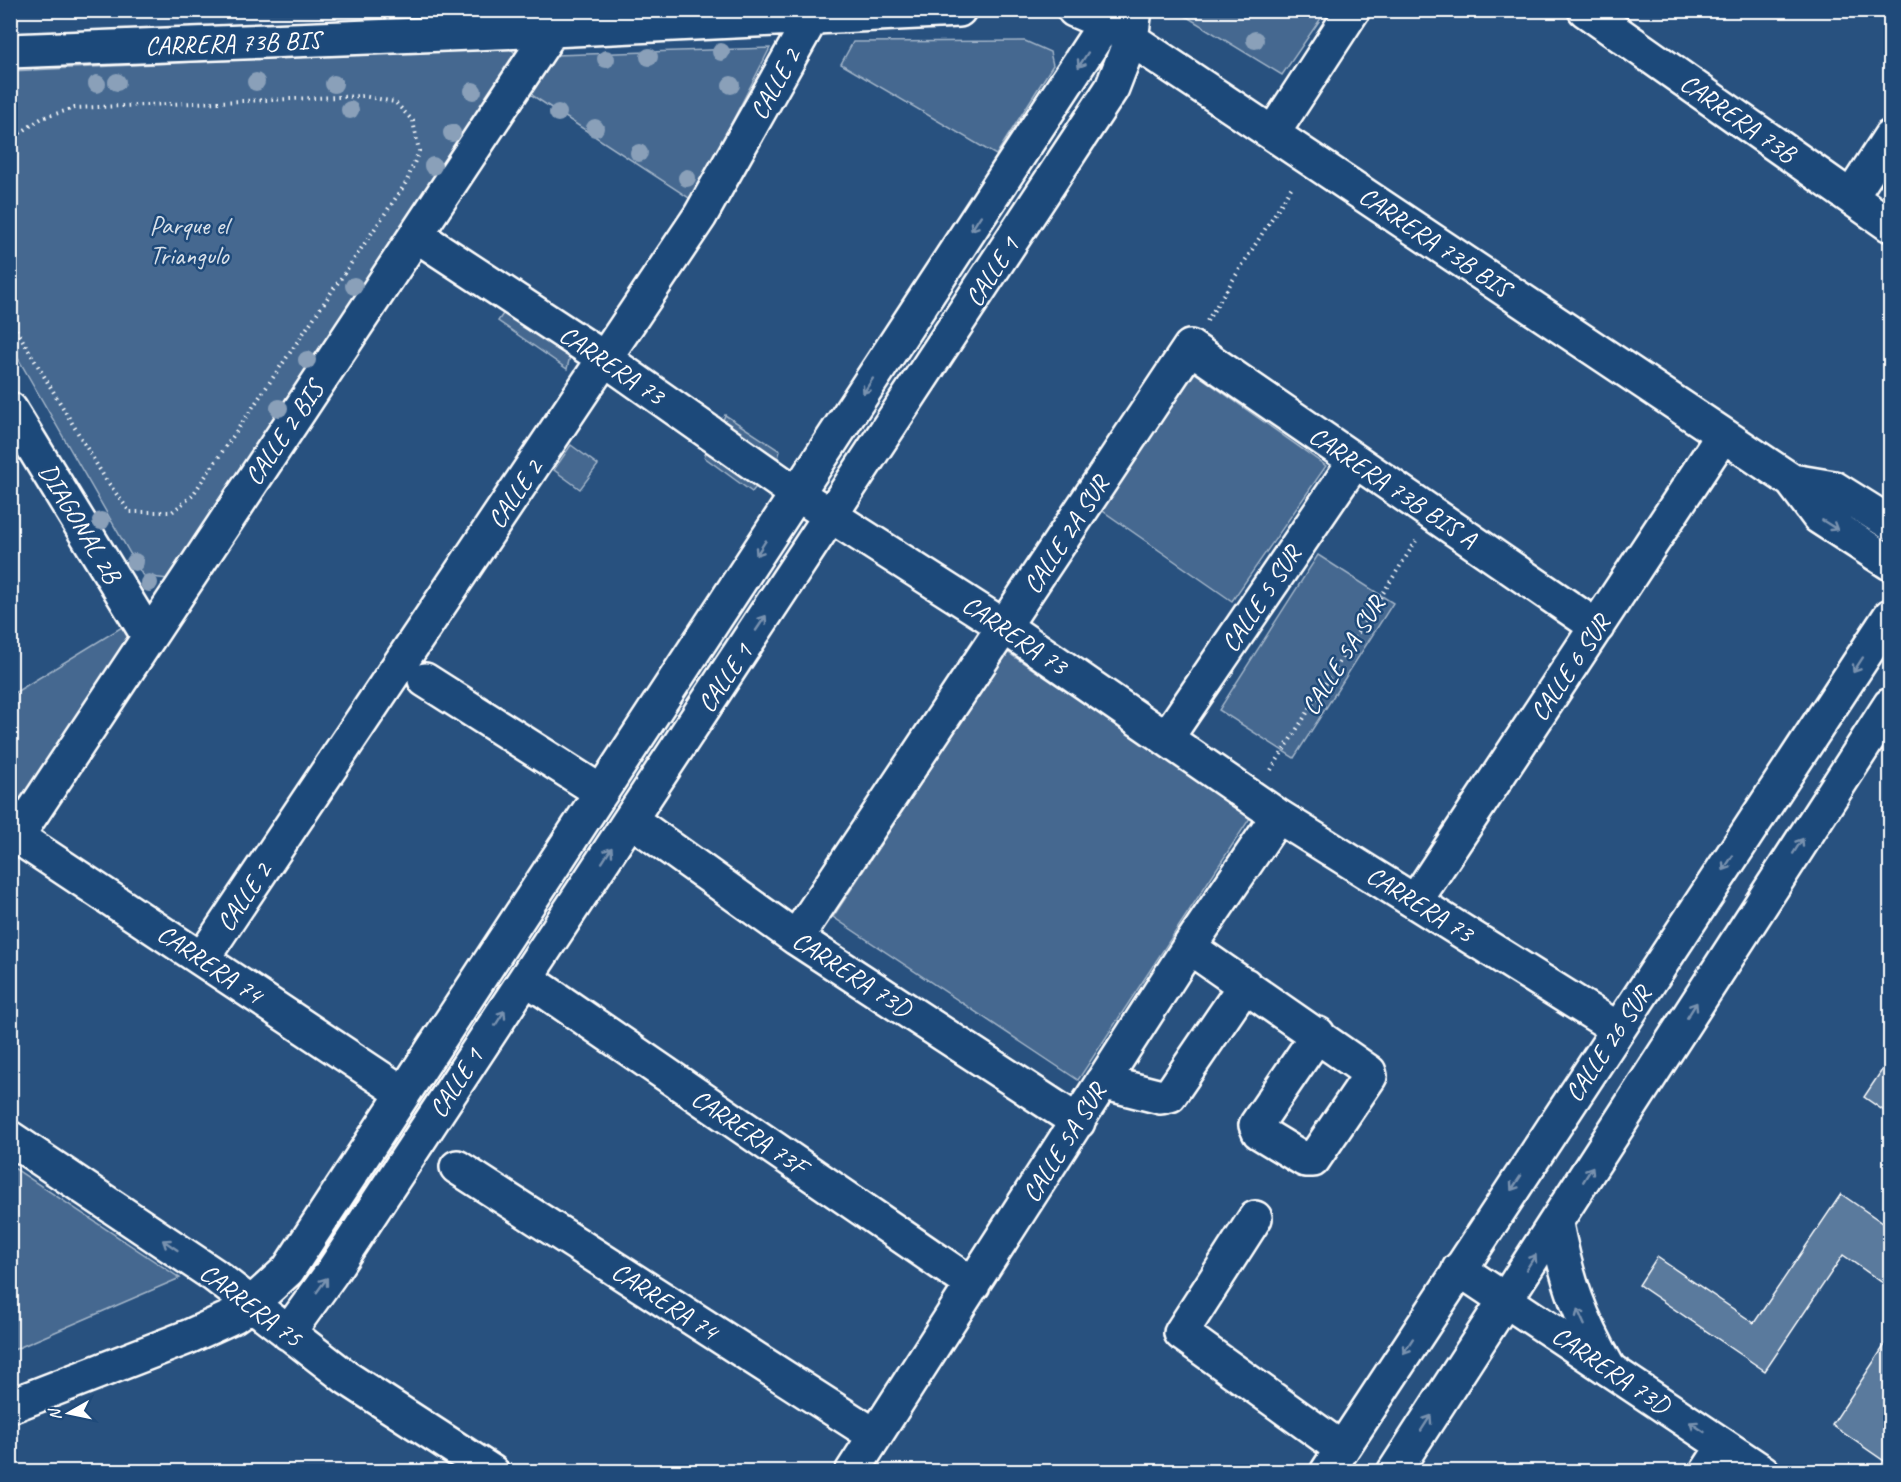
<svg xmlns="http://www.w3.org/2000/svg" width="1901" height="1482" font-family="Caveat,sans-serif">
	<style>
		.green { fill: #446890; stroke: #a2b4c8; stroke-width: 1.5 }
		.building { fill: #5a7a9d; stroke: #fff; stroke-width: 1.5 }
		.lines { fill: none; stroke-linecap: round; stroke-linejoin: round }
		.minor-casing { stroke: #fff; stroke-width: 38 }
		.major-casing { stroke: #fff; stroke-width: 38 }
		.path { stroke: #fff; stroke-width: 4; stroke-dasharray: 1.5 4.5; stroke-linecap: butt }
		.minor { stroke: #1f4a7a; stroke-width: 33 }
		.major { stroke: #1f4a7a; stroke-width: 33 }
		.tree { fill: #8aa0b9 }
		.oneway { stroke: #7992af }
		.labels { text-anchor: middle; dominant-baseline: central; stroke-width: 5; stroke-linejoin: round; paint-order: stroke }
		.street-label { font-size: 26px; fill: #fff; stroke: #1f4a7a }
		.park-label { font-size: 26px; fill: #dae1e9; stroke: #1f4a7a }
	</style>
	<rect width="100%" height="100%" fill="#28517f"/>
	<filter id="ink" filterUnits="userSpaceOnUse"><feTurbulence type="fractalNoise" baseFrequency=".0167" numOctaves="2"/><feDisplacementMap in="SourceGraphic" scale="12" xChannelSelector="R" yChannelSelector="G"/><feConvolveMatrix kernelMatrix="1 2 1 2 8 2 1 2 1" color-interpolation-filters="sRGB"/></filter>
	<g filter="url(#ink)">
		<!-- green -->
		<path class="green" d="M1177,11H1326L1282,75Z
			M1025,41L1050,52L1053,65L996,155L841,64L853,42Z
			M509,47L520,58L168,579L143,576L11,346L10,71Z
			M770,48L692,200L524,90L556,55Z
			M507,308L570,356L567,369L498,321Z
			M1195,373L1326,466L1232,601L1100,509Z
			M725,415L780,451L778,458L722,423Z
			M571,445L598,465L580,489L554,470Z
			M708,448L759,483L752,492L704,457Z
			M1318,555L1393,603L1294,758L1219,710Z
			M122,627L134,645L22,816L11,809V695Z
			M1007,652L1252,815L1078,1080L833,917Z
			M10,1166H11L180,1278L11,1351Z"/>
		<!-- building -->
		<path class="building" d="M1890,1058V1115L1864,1097Z
			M1841,1194L1890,1228V1288L1843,1255L1765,1371L1639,1285L1657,1257L1754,1323Z
			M1890,1337V1465L1832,1425Z"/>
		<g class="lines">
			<defs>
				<path id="minor" d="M1074,10L1107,24L1131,39L1792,481L1819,517L1890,563
					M1585,10L1890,225
					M10,51L552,30L959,10
					M1273,133L1353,10
					M1851,197L1890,137
					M416,235L605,359L797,494L1005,627L1278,816L1618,1029
					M10,409L149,637
					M1792,481L1834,488L1890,523
					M425,680L601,792
					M1167,737L1355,461
					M631,820L796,938L1078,1122
					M10,832L403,1093
					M17,836L552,30
					M1416,900L1723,435
					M796,938L1190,347L1597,627
					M1189,947L1369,1072L1370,1076L1313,1160H1305L1259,1132L1256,1125L1318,1034
					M202,959L700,216L811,19
					M526,978L973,1285
					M1102,1082L1161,1097L1170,1095L1245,985
					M10,1138L214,1275L347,1378L492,1472
					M457,1167L874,1435
					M1255,1218L1181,1333L1342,1449
					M1459,1269L1763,1472
					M288,1333L332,1272L1112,88L1131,39L1135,10
					M10,1406L188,1337L234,1316L251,1304L288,1270L1114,10
					M852,1472L1189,947L1278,816
					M1707,1472L1724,1446"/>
				<path id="major" d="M1556,1224C1567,1281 1580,1318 1609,1369
					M1327,1472L1890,616
					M1394,1472L1890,705"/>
			</defs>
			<!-- minor casing -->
			<use href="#minor" class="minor-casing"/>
			<!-- major casing -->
			<use href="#major" class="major-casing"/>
			<!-- path -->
			<path class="path" d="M10,140L42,118L75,108L363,96L395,102L413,121L419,151L406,183L192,496L172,512H130L106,480L10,319
				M1207,321L1293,185
				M1271,770L1416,541"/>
			<!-- minor -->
			<use href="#minor" class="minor"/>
			<!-- major -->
			<use href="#major" class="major"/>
		</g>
		<!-- trees -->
		<g class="tree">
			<circle cx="1255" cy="40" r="9"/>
			<circle cx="721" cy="52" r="9"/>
			<circle cx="649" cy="57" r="9"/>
			<circle cx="606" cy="59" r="9"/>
			<circle cx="117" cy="82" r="9"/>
			<circle cx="256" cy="82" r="9"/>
			<circle cx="97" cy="84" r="9"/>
			<circle cx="334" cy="84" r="9"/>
			<circle cx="731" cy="85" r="9"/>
			<circle cx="473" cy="91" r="9"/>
			<circle cx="350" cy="110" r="9"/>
			<circle cx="558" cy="113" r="9"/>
			<circle cx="595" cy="128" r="9"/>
			<circle cx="452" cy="133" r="9"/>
			<circle cx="639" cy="153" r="9"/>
			<circle cx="433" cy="166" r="9"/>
			<circle cx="687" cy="178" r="9"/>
			<circle cx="354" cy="286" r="9"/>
			<circle cx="307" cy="360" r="9"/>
			<circle cx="279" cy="408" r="9"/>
			<circle cx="101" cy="521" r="9"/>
			<circle cx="135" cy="562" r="9"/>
			<circle cx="149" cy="583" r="9"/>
		</g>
		<!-- one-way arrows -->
		<defs><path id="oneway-shaft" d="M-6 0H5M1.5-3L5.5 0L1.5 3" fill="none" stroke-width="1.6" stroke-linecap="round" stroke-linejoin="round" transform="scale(1.5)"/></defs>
		<g class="oneway">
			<use href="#oneway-shaft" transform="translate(1083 60) rotate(123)"/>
			<use href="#oneway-shaft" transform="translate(976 223) rotate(123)"/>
			<use href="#oneway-shaft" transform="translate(868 386) rotate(123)"/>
			<use href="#oneway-shaft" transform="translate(1830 525) rotate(32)"/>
			<use href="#oneway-shaft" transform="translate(761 548) rotate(123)"/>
			<use href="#oneway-shaft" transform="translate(761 623) rotate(-56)"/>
			<use href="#oneway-shaft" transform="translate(1858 665) rotate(123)"/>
			<use href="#oneway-shaft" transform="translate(1798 846) rotate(-57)"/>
			<use href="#oneway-shaft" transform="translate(607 855) rotate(-57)"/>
			<use href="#oneway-shaft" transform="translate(1728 863) rotate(123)"/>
			<use href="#oneway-shaft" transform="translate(1692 1010) rotate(-58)"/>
			<use href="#oneway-shaft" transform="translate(500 1018) rotate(-57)"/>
			<use href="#oneway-shaft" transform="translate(1588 1174) rotate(-58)"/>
			<use href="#oneway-shaft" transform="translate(1516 1183) rotate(124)"/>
			<use href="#oneway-shaft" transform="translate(170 1245) rotate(-146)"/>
			<use href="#oneway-shaft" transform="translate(1531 1262) rotate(-57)"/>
			<use href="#oneway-shaft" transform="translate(322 1285) rotate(-54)"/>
			<use href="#oneway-shaft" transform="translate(1581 1317) rotate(-114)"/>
			<use href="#oneway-shaft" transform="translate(1408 1346) rotate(123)"/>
			<use href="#oneway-shaft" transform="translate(1426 1423) rotate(-57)"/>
			<use href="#oneway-shaft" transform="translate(1697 1427) rotate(-146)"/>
		</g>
	</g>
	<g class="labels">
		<!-- street labels -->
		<g class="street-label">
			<text transform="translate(233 43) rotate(-2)">CARRERA 73B BIS</text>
			<text transform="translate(775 84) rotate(-61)">CALLE 2</text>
			<text transform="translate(1738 118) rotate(35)">CARRERA 73B</text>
			<text transform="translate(1435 242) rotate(34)">CARRERA 73B BIS</text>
			<text transform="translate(992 272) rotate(-57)">CALLE 1</text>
			<text transform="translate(612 365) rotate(34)">CARRERA 73</text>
			<text transform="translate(284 433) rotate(-56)">CALLE 2 BIS</text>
			<text transform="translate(1393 487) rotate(34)">CARRERA 73B BIS A</text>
			<text transform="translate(515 494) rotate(-56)">CALLE 2</text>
			<text transform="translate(80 523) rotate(59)">DIAGONAL 2B</text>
			<text transform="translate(1066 535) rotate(-57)">CALLE 2A SUR</text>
			<text transform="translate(1261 599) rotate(-56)">CALLE 5 SUR</text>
			<text transform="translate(1015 635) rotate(34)">CARRERA 73</text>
			<text transform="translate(1343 656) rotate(-58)">CALLE 5A SUR</text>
			<text transform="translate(1570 668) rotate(-56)">CALLE 6 SUR</text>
			<text transform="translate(725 678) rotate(-56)">CALLE 1</text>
			<text transform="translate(244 897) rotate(-56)">CALLE 2</text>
			<text transform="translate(1420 904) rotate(32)">CARRERA 73</text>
			<text transform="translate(210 964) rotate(34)">CARRERA 74</text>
			<text transform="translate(852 974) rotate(33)">CARRERA 73D</text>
			<text transform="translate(1608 1044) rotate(-56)">CALLE 26 SUR</text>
			<text transform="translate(456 1083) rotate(-57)">CALLE 1</text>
			<text transform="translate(749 1132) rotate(34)">CARRERA 73F</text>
			<text transform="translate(1064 1143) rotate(-58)">CALLE 5A SUR</text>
			<text transform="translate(665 1301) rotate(33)">CARRERA 74</text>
			<text transform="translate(251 1305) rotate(37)">CARRERA 75</text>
			<text transform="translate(1611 1370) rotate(34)">CARRERA 73D</text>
		</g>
		<!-- park labels -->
		<g class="park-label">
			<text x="189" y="225">Parque el<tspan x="189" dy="30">Triangulo</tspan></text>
		</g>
	</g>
	<!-- margin -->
	<rect width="1901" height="1482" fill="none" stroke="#1f4a7a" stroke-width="36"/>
	<rect x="18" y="18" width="1865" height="1446" fill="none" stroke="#fff" stroke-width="2" filter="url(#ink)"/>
	<!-- north arrow -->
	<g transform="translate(69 1413) rotate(261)" stroke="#1f4a7a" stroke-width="4.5" paint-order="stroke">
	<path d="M0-4.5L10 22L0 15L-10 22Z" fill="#ffffff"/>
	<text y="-9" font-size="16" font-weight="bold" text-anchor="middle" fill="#ffffff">N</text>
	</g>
</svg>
